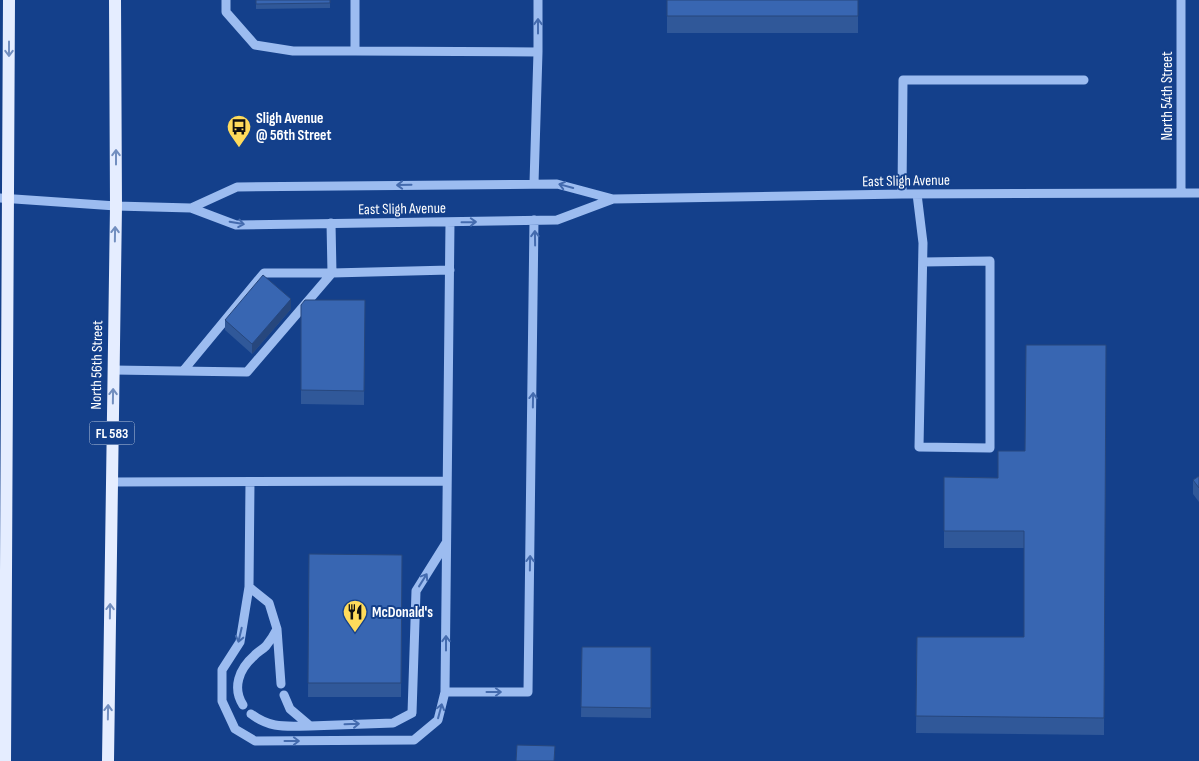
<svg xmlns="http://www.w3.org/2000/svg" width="1199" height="761" font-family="'Sofia Sans Condensed',sans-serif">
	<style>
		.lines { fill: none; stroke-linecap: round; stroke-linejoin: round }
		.minor { stroke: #9cbcf0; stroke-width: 9 }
		.major { stroke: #e5edff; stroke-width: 12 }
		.wall { fill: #305899 }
		.shaded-wall { fill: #27477d }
		.building { fill: #3866b2; stroke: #27477d }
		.oneway { stroke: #446bae }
		.oneway2 { stroke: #728ebf }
		.labels { text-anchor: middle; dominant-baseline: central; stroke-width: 4; stroke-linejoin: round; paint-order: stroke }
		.shield { fill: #14408b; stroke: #b8c6dc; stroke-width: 1 }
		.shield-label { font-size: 14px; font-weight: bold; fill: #fff }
		.street-label { font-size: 15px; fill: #fff; stroke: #14408b }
		.poi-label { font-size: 15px; font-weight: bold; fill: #fff; stroke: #14408b; text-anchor: start }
	</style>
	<rect width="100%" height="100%" fill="#14408b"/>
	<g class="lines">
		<!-- minor -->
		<path class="minor" d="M226,0V12L255,45L293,51H355V0
			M1181,0V193
			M355,51L538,52L534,183
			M538,52V0
			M902,194L903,80H1084
			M917,194L923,243L919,447L990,448V261L923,262
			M0,198L116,206L191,208L236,225L557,220L613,199
			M191,208L237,187L557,184L613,199L902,194L1199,193
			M113,370L247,372L332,273L450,270
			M183,371L264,273H332L331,223
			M112,482L447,481
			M250,482L249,587L240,642L222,670V701L235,729L255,741L414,740L438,720L445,692L450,222
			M249,587L269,603L277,629L281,684
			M445,692H528L534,220
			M284,695L290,709L310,726L393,723L412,713L416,591L446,543
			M243,705C232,688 239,669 254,656C257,652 262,650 266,646C270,641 274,635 277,629
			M251,714C271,729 286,726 310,726"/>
		<!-- major -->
		<path class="major" d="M5,761L9,0
			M108,761L116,206L115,0"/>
	</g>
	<!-- wall -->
	<path class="wall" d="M256,0H330V8L256,9Z
		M667,0H858V33H667Z
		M365,300L364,405L301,404V305Z
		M291,309L252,354L225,330V320Z
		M1106,345L1104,735L916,733L917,637H1024V548H944V477L998,478L1025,451Z
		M1199,476V502L1193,494V480Z
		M309,554L402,555L401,697H308Z
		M582,647H651V718L581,717Z"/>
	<!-- shaded-wall -->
	<path class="shaded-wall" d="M291,299V309L252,354V344Z"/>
	<!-- building -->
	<path class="building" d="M256,0H330V3L256,4Z
		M667,0H858V16H667Z
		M263,275L291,299L252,344L225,320Z
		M305,300H365L364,391L301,390V305Z
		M1026,345H1106L1104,718L916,716L917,637H1024V531H944V477L998,478V451H1025Z
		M1199,476V488L1193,480Z
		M309,554L402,555L401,683H308Z
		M582,647H651V708L581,707Z
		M517,745L555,746L554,761H516Z"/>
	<!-- one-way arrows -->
	<defs><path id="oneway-shaft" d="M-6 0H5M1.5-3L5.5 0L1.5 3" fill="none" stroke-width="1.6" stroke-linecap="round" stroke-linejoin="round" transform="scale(1.25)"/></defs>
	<g class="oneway">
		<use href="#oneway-shaft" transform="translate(538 26) rotate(-90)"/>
		<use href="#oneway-shaft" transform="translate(404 185) rotate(179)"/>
		<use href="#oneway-shaft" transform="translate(566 186) rotate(-165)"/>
		<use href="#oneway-shaft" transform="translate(469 222) rotate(-1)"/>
		<use href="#oneway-shaft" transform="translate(237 223) rotate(10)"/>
		<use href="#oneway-shaft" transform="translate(535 238) rotate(-91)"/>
		<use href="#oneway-shaft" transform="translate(533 400) rotate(-89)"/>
		<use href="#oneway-shaft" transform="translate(530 563) rotate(-89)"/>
		<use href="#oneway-shaft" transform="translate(423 580) rotate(-58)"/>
		<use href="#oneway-shaft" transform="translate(240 635) rotate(103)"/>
		<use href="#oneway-shaft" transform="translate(446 643) rotate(-90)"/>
		<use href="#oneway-shaft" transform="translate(494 692)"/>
		<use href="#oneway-shaft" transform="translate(440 711) rotate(-75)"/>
		<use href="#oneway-shaft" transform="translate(352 724) rotate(-2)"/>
		<use href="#oneway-shaft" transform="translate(292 741)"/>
	</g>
	<g class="oneway2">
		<use href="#oneway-shaft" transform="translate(9 49) rotate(90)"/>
		<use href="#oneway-shaft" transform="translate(116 157) rotate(-90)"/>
		<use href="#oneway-shaft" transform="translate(115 234) rotate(-89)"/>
		<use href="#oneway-shaft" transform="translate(113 396) rotate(-89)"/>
		<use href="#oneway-shaft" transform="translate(110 611) rotate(-89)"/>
		<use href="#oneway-shaft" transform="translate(108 712) rotate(-89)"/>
	</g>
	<!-- icons -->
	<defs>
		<symbol id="bus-pin" viewBox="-11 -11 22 30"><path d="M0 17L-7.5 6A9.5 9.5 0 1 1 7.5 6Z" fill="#ffdb5b" stroke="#14408b"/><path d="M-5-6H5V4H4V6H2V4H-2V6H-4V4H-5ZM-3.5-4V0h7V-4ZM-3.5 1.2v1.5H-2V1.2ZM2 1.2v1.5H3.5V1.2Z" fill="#111"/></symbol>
		<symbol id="restaurant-pin" viewBox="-11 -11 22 30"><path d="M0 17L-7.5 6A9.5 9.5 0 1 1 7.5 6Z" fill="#ffdb5b" stroke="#14408b"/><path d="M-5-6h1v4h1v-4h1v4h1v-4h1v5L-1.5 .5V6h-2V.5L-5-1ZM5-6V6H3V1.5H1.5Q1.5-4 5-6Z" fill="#111"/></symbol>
	</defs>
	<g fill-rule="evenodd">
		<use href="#bus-pin" x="225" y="113" width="28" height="38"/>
		<use href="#restaurant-pin" x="341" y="598" width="28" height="38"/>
	</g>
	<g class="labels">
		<!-- shield labels -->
		<rect class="shield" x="89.5" y="421.5" width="45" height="23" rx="4"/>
		<g class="shield-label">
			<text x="112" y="433">FL 583</text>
		</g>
		<!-- street labels -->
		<g class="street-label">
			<text transform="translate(1167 96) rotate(-90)">North 54th Street</text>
			<text transform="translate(906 181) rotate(-1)">East Sligh Avenue</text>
			<text transform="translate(402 209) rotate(-1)">East Sligh Avenue</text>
			<text transform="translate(97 365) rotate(-89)">North 56th Street</text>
		</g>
		<!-- poi labels -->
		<g class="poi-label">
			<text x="256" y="118">Sligh Avenue<tspan x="256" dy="17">@ 56th Street</tspan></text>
			<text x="372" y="612">McDonald's</text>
		</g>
	</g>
</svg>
